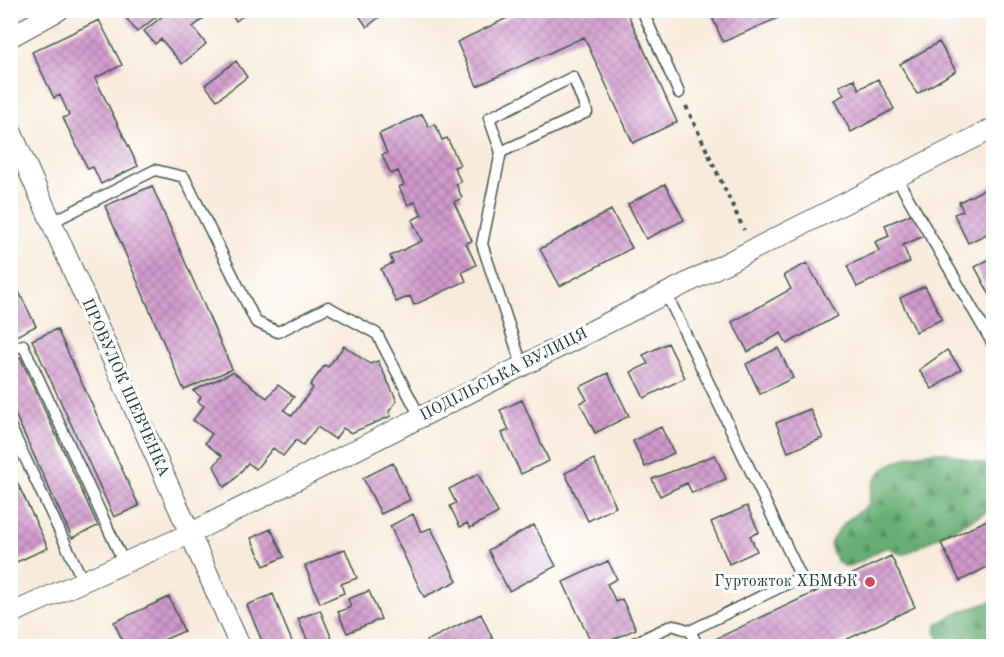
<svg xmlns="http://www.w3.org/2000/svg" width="1004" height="657" font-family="'Old Standard TT',serif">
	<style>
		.forest { fill: url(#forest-firs); stroke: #427654; stroke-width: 1.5 }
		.building { fill: url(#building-cross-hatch) }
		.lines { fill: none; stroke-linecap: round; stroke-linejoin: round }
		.lane-casing { stroke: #40574d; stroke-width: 13 }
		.street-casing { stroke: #40574d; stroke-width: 22 }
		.path { stroke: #40574d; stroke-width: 4; stroke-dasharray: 4.5 4.5; stroke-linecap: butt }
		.lane { stroke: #fff; stroke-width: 10 }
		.street { stroke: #fff; stroke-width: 20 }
		.poi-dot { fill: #d1495b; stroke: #fff; stroke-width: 2 }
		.labels { text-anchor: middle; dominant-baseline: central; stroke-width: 6; stroke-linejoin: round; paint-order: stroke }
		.street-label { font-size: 16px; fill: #1f3d34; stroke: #fff }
		.poi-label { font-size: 16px; fill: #1f3d34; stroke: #fff; text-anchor: end }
	</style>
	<defs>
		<pattern id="forest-firs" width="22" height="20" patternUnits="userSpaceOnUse" patternTransform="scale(1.5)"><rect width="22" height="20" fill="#66ae75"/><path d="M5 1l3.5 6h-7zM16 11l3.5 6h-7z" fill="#538f61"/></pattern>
		<pattern id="building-cross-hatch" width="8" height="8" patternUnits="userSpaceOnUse" patternTransform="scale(1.5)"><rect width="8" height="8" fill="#d199cc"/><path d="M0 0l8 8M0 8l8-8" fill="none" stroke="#a97ea6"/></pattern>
	</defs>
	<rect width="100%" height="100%" fill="#fff"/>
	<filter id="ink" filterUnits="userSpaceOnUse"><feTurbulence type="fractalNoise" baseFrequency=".0167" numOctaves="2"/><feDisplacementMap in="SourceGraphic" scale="12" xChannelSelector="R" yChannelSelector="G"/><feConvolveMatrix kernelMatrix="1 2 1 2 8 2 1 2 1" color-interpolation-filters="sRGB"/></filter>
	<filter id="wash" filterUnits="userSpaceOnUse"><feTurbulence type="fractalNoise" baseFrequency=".008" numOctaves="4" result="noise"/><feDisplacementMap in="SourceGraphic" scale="24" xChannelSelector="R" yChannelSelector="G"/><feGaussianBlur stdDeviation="1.35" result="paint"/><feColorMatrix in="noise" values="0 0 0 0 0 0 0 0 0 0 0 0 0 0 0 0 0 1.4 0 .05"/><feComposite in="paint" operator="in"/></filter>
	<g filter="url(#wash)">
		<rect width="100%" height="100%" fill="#f8ebdb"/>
		<!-- forest -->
		<path class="forest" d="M934,452H944L986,465H993V509L905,554H900L889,547C865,552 842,589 830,544C840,522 852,518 869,504C870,466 900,456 934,452Z
			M993,601V646H943L935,632L938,623L959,612Z"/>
		<g id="blocks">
			<!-- building -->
			<path class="building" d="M120,10H153L157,16L137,32Z
				M164,10H204L208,15L193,27L206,44L182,64L161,39L155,44L144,31L166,13Z
				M228,10H251L236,21Z
				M355,10H388L367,27Z
				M524,10H626L677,122L633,143L584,37L477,86L457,42Z
				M709,10H796L723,42Z
				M99,20L122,65L95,78L138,166L101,184L93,167L88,169L63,118L69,115L60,95L54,98L32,52Z
				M939,42L956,71L917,94L900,64Z
				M236,61L247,77L217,100L205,85Z
				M854,79L859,89L878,79L894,109L851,132L834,100L844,95L839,86Z
				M422,114L429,127L435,124L442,140L447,138L460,165L454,167L461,182L456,184L462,198L454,202L472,241L466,243L476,265L462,272L466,281L414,305L410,296L396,302L381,269L393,263L390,256L422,241L412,220L422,215L415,202L408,205L399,187L404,185L398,171L391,174L382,155L387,153L379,134Z
				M665,184L684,220L646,239L628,204Z
				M993,185V231L968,243L954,214L963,211L959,202Z
				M152,186L232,369L184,390L105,206Z
				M611,210L632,248L560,286L540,249Z
				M914,213L924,236L903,245L910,262L857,287L847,266L879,251L875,242L889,236L885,225Z
				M993,257V296L991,297L975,267Z
				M807,263L837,316L787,344L781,333L748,352L732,322L791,289L784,275Z
				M10,274L36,326L10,339Z
				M925,286L942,319L916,332L900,298Z
				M57,329L139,506L114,517L32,340Z
				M668,343L685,378L644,398L631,372L648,364L643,355Z
				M344,346L370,364L378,361L397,401L389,411L391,416L351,433L343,428L335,439L317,427L303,445L296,440L283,456L273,448L256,469L248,463L233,481L224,487L214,466L222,456L205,443L212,434L193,420L204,406L198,402L201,397L193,391L233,372L267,398L278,385L294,397L284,410L292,416L313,388L310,385L325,365L328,367Z
				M778,348L793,378L760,394L746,364Z
				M947,350L961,369L932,389L919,370Z
				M20,357L98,526L72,538L10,403V361Z
				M608,373L629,416L595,433L580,403L587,400L580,387Z
				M522,400L549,461L521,474L502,433L509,430L500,410Z
				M810,409L823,438L788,452L776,423Z
				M661,427L674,453L645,467L633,441Z
				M715,455L726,479L692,493L687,483L660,496L652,479Z
				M594,459L616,507L588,521L565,473Z
				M393,463L410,500L381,514L363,478Z
				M10,467L48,548L10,565Z
				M478,474L498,513L470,528L467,523L460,527L450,506L456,503L449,489Z
				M747,506L759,532L750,536L757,551L729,564L711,522Z
				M413,514L421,532L431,528L457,581L424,597L390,526Z
				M993,517V564L960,581L941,543Z
				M534,525L556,566L509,591L488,550Z
				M271,529L284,557L264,566L251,538Z
				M345,549L357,578L341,584L344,593L320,603L305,566Z
				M891,556L915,607L833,646H709L707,643Z
				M608,561L617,579L607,584L616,602L622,599L636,629L599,646H593L563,582Z
				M369,591L381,619L347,633L338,612L351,607L348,599Z
				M273,594L285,625L294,646H264L247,605Z
				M169,597L184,631L150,646H125L114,622Z
				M320,610L332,639L310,646L298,619Z
				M481,614L496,646H428L426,641Z"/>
		</g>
	</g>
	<g filter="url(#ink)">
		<use href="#blocks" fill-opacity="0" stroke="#40574d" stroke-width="1.5"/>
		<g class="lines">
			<defs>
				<path id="lane" d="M642,10L679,93
					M501,152L587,112L573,77L489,118L501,152L482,244L522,365
					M896,177L994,346
					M52,222L155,170L184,177L256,322L278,332L328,307L377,334L420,417
					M666,293L801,577L690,631L698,646
					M10,350L23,345L124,563
					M10,426L83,581
					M628,646L673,625L690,631"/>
				<path id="street" d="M10,37L59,10
					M10,129L240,646
					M10,614L189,534L994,128"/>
			</defs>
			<!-- lane casing -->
			<use href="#lane" class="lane-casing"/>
			<!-- street casing -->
			<use href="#street" class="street-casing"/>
			<!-- path -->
			<path class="path" d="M686,106L744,230"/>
			<!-- lane -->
			<use href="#lane" class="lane"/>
			<!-- street -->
			<use href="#street" class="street"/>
		</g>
	</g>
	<!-- markers -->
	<circle class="poi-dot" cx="870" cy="582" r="6"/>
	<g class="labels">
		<!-- street labels -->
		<g class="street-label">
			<text transform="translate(504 375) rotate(-27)">ПОДІЛЬСЬКА ВУЛИЦЯ</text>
			<text transform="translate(125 388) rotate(66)">ПРОВУЛОК ШЕВЧЕНКА</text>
		</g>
		<!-- poi labels -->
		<g class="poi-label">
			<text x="858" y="582">Гуртожток ХБМФК</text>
		</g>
	</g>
	<!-- margin -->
	<rect width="1004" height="657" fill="none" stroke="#fff" stroke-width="36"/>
</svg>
